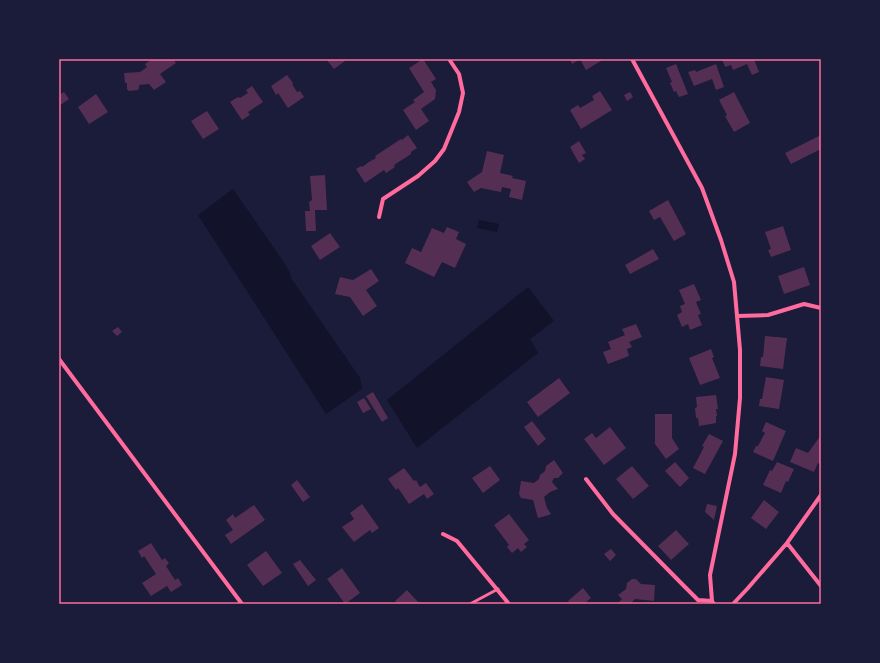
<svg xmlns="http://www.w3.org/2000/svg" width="880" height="663" font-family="'Libre Baskerville',serif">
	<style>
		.water { fill: #12122b }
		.building { fill: #542f53 }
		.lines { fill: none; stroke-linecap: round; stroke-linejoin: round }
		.service { stroke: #ff6b9d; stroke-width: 3 }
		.minor { stroke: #ff6b9d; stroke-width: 4 }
		.neatline { fill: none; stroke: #ff6b9d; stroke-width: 1.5 }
	</style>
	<rect width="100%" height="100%" fill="#1b1b3a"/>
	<!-- water -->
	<path class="water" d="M233,189L285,264L290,273L291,278L360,378L362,389L326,414L198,215Z
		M479,220L499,224L497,232L477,228Z
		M528,287L554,321L530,339L538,353L417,448L387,400Z"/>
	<!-- building -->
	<path class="building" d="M152,59H173L176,63L160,74L166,82L154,90L149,84L139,85V88L138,90L129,91L127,89V83H125L124,73L140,72L147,67L145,64Z
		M326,59H343L345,61L334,69Z
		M423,59L436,79L431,82L436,90L435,99L421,109L429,121L416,130L403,110L415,102L413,100L424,92L409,68Z
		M570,59H604L586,70L580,59L572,64Z
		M722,59H754L759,72L752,75L747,64L733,70L731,65L725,67Z
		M676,64L688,94L679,97L676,91L674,92L670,83L672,82L666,68Z
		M716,64L724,87L716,90L712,79L694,86L688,72L695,70L696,72Z
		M287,75L293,83L292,84L297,92L300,91L304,97L288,108L278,93L276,95L271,86Z
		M252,86L263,102L248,112L250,115L242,120L230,102L238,97L240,98L248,93L246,90Z
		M59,90L61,94L64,92L69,99L59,106Z
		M600,91L612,110L581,129L570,110L578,105L580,108L594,100L592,96Z
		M630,92L633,97L627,101L624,95Z
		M734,92L750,123L734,132L725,116L727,115L719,100Z
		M96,94L108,112L89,124L78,107Z
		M207,111L219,129L203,139L191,121Z
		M408,135L417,148L411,152V154L394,165L395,167L386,173L384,170L365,183L356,169L361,166L362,167L369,162L376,158L375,156L401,139L402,140Z
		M821,135V149L791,164L785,153Z
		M579,141L586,153L582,155L585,159L579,163L570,147Z
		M487,151L504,155L500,173L513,176L512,178L526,181L522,200L509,197L511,189L502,187L501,192L481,188L474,192L467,182L482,172Z
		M325,175L327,210H315L316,231H306L305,211H310L309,202L312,200L310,176Z
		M668,200L686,234L674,241L660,217L654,220L649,211Z
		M783,226L791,250L771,257L768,250L771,249L765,232Z
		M447,227L459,232L456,239L466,244L455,268L442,262L434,277L405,263L412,248L421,252L432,228L444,233Z
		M330,233L340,247L320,260L311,246Z
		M653,249L659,259L630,274L625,265Z
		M804,267L810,285L784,294L778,276Z
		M371,269L379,281L366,290L377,306L363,316L350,297L335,294L340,277L353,280Z
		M694,284L701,300L696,302L701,314L698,315L702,325L690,330L688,324L682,327L677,315L682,312L680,306L685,304L679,290Z
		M636,324L642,337L629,342L632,347L627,349L629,356L608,364L603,352L611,349L608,342L625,335L622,329Z
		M118,327L122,332L117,336L112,331Z
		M765,336L787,338L783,369L760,366L761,357H763Z
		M711,349L714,357L712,358L720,378L700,385L689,358Z
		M766,377L784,380L779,409L759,406L760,399H762Z
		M559,378L570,393L538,417L527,402Z
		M373,392L388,418L382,422L366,396Z
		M716,395L718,409H716L717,416H716V423L699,426L698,418H696L695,408L697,407L696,397Z
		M364,398L371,409L363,413L357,402Z
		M655,414H672V438L679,449L666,459L655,444Z
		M532,421L546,439L538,446L524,427Z
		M766,422L786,431L773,461L753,452L756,446H758L765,433L762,431Z
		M610,427L626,448L604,465L584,439L592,433L596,438Z
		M709,434L723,441L705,474L693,468L704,447L702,446Z
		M821,435V463L820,464L818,463L814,472L790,462L796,448L808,453Z
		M554,460L563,473L558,478H554L552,482L558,489L550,492L544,497L547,508L551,514L549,515L538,518L533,500L521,498L519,494L521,481L534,483L539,479L540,475L545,471L546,466Z
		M675,462L689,478L680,487L665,471Z
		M777,462L794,469L788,482L786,481L781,493L763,485L770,470L772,471Z
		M490,466L500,480L483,493L472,478Z
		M632,466L649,486L633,499L616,479Z
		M404,468L414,481L416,480L420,487L426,483L434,494L427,499L424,494L409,504L398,488L396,490L388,479Z
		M297,480L310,497L303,502L291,485Z
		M764,500L779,512L766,529L751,518Z
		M362,504L379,528L372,533L370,530L354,542L342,527L354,519L350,513Z
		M707,504L717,506L714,520L705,512Z
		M254,505L265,520L231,544L225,535L233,530L226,520L233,514L235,518Z
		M509,514L529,540L524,544L527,547L521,552L518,548L512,553L507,547L509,545L494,525Z
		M676,530L689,544L671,560L658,546Z
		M151,543L162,560L165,558L169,563L166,566L175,580L178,578L182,585L171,592L167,586L151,596L142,583L156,574L144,556L142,558L138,551Z
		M611,549L616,555L610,561L604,554Z
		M266,551L282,573L263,586L247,565Z
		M300,560L316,580L308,586L293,564Z
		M342,568L360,593L345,604L327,579Z
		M632,579H636L641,584L655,585L654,601L635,599L632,602L634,604H614L616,602L617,604L622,599L618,595L626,589L627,583Z
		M583,588L591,598L584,604H570L568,601Z
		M407,590L419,603L420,602L425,604H398L395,601Z"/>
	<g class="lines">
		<!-- service -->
		<path class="service" d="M470,604L498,589"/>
		<!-- minor -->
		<path class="minor" d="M632,59L702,188L721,240L734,282L740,350V398L735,454L710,575L712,601L714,604
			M379,217L383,199L418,176L435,161L444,149L459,112L463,93L459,74L449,59
			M737,316L768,315L804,304L821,308
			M59,359L242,604
			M586,479L613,514L684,586L698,600L712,601
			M443,534L457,541L509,604
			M787,543L821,586
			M733,604L748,588L787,543L821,495"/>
	</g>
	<!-- border -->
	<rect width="880" height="663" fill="none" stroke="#1b1b3a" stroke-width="120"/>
	<rect x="60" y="60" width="760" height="543" class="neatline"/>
</svg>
